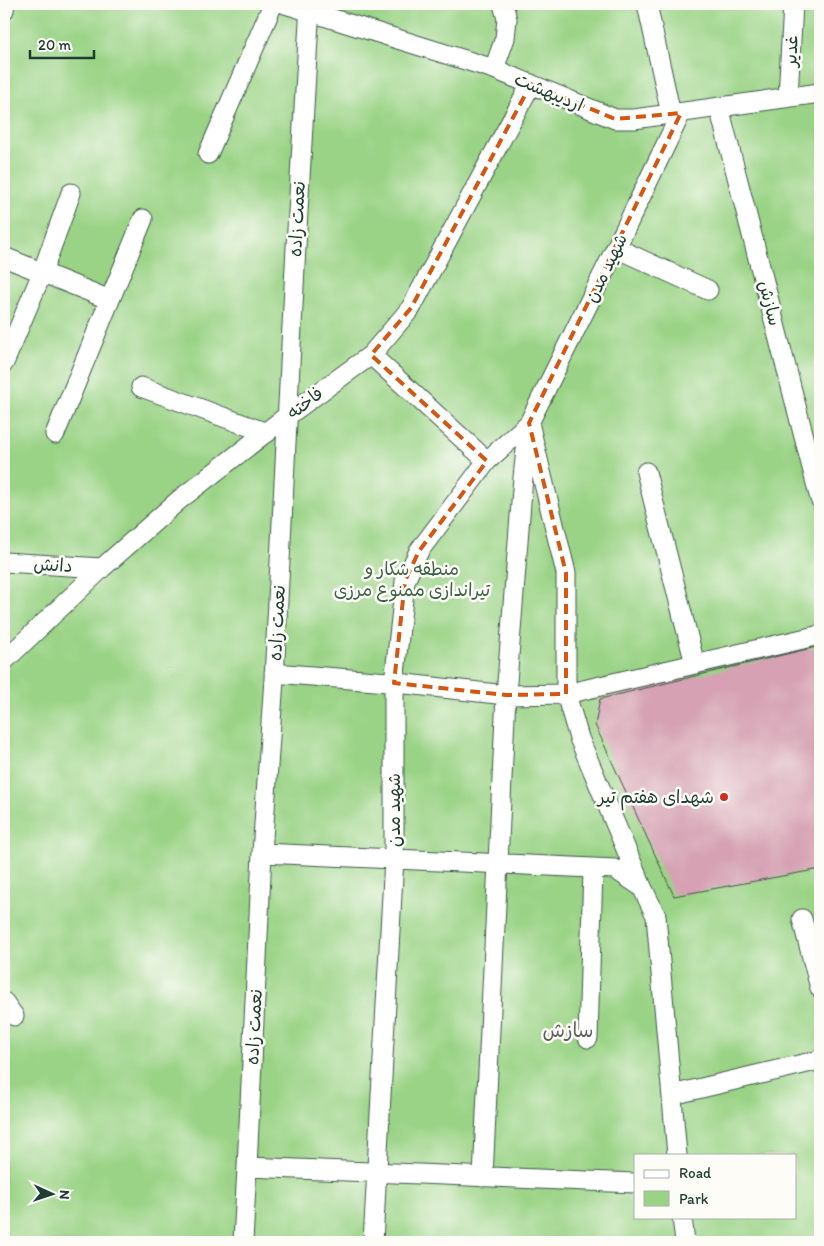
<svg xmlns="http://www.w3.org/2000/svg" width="824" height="1246" font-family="Itim,'Playpen Sans Arabic',sans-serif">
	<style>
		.green { fill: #9ad385; stroke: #5c885c; fill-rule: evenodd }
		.building { fill: #d5a1b3 }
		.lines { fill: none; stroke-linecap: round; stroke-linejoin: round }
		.street-casing { stroke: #3e5649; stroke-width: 21 }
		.street { stroke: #fff; stroke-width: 19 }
		.marked { fill: none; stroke: #d45610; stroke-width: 4; stroke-dasharray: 10 6; stroke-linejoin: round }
		.poi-dot { fill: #c8321e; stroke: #fdfcf7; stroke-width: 2 }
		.labels { text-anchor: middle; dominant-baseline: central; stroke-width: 5; stroke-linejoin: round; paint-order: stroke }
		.street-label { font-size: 18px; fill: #1f3d34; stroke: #fdfcf7 }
		.park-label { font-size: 18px; fill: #3e6248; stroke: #fdfcf7 }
		.poi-label { font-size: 18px; fill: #1f3d34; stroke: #fdfcf7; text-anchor: end }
		.quarter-label { font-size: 20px; fill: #5f6060; stroke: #fdfcf7 }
	</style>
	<rect width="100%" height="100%" fill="#fdfcf7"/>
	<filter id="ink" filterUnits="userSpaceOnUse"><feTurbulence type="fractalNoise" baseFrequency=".02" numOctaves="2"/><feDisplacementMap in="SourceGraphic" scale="10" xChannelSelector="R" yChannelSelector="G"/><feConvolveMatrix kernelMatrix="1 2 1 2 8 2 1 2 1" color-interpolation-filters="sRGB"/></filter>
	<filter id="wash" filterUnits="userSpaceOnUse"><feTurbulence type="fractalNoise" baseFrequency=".0096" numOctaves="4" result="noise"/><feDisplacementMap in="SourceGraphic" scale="20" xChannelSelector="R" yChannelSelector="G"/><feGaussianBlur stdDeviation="1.12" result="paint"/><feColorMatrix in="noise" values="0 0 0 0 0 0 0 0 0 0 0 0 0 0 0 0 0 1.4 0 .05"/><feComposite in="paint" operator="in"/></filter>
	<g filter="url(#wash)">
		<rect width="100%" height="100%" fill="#eee1c1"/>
		<!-- green -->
		<path class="green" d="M4,4H820V1242H4ZM635,1155H795V1217H635Z"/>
		<g id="blocks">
			<!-- building -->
			<path class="building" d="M820,646V869L674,896L595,725L600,699Z"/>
		</g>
	</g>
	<g filter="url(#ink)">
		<use href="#blocks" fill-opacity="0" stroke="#3e5649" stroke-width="1"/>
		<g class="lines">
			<defs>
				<path id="street" d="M285,4L494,69L615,119H634L820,93
					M647,4L671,114
					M4,10L5,4
					M494,69L505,38L507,19L503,4
					M788,97L793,4
					M719,107L820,499
					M208,154L273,4
					M616,248L708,290
					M4,257L110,300
					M371,355L487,461
					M4,363L42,273L71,193
					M141,387L267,433
					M55,434L143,219
					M646,472L695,664
					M4,562L102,568
					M4,661L102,568L179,500L287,416L371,355L411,308L531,84
					M274,673L388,682L506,695L566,694L820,635
					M262,853L615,869L642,887
					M802,919L820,988
					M4,1002L14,1016
					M588,1038L593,868
					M672,1095L820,1060
					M247,1167L635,1183
					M483,1177L506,695L523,477L529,423L616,248L681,113
					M682,1217L685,1242
					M243,1242L247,1167L262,853L274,679L296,247L310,4
					M373,1242L394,858V683L405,581L419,551L487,461L529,423L566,573V694L579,738L642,887L656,916L677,1155"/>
			</defs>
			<!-- street casing -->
			<use href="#street" class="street-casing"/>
			<!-- street -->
			<use href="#street" class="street"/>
		</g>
	</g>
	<!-- marked area -->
	<path class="marked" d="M531,84L615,119L681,113L529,423L566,573V694L506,695L394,683L405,581L419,551L487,461L371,355L411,308Z"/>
	<!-- markers -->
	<circle class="poi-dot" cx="724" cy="797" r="5"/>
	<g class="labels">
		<!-- street labels -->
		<g class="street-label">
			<text transform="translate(791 51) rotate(-87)">غدیر</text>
			<text transform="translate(549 92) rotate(23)">اردیبهشت</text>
			<text transform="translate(297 219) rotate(-87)">نعمت زاده</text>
			<text transform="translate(606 268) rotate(-64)">شهید مدن</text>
			<text transform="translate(770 303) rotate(76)">سازش</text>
			<text transform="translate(305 403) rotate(-37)">فاخته</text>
			<text transform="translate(53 565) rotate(3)">دانش</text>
			<text transform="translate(277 623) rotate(-87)">نعمت زاده</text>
			<text transform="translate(394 810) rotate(-90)">شهید مدن</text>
			<text transform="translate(254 1027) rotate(-87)">نعمت زاده</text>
		</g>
		<!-- park labels -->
		<g class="park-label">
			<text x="412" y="569">منطقه شکار و<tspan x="412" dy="21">تیراندازی ممنوع مرزی</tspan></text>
		</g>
		<!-- poi labels -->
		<g class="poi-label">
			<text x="714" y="797">شهدای هفتم تیر</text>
		</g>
		<!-- quarter labels -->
		<g class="quarter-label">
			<text x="568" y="1030">سازش</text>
		</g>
	</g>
	<!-- margin -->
	<rect width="824" height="1246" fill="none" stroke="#fdfcf7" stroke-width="20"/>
	<!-- legend -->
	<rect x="634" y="1154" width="162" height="65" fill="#fdfcf7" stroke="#a4b0a9"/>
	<rect x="644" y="1170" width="25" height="8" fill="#ffffff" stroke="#a4b0a9"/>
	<text x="679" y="1178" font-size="15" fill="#1f3d34">Road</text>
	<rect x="644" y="1191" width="25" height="15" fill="#9ad385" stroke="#a4b0a9"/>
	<text x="679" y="1204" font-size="15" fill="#1f3d34">Park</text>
	<!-- north arrow -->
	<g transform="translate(52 1194) rotate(93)" stroke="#fdfcf7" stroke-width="4" paint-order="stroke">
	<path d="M0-4L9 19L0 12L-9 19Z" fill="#1f3d34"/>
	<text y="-8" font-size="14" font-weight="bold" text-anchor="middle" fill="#1f3d34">N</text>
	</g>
	<!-- scale -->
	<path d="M30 50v8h64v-8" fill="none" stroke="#1f3d34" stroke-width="2.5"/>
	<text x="38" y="50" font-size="15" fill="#1f3d34" stroke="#fdfcf7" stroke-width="4" paint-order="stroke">20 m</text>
</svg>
